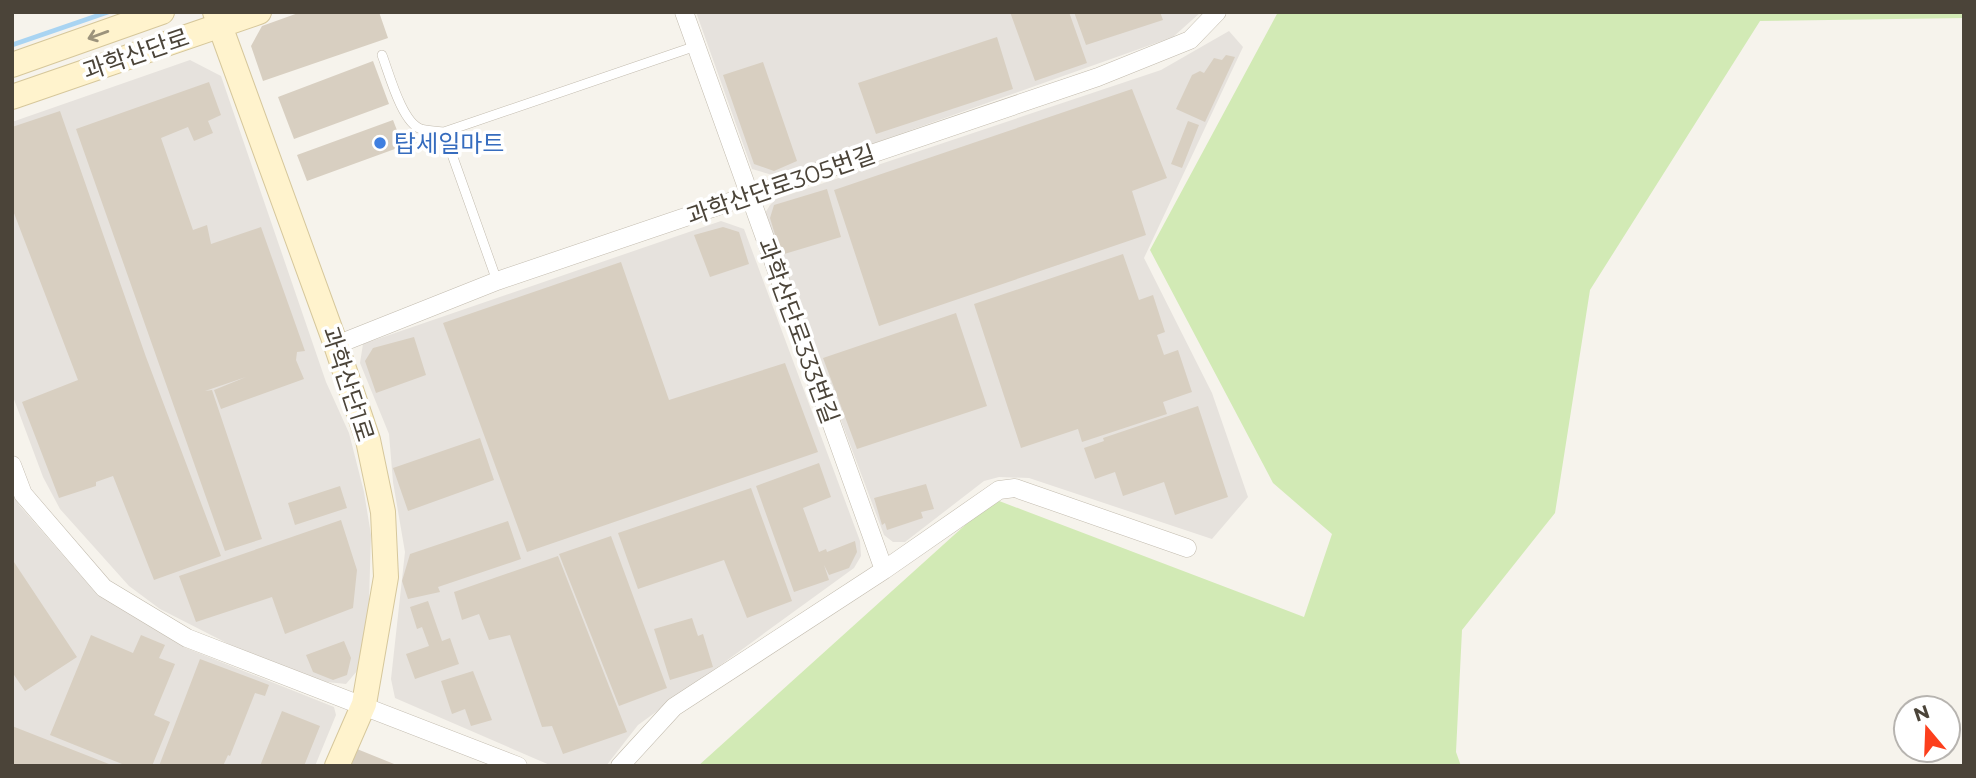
<svg xmlns="http://www.w3.org/2000/svg" width="1976" height="778" font-family="Montserrat,'Noto Sans KR',sans-serif">
	<style>
		.industrial { fill: #e6e2dd }
		.green { fill: #d2eab5 }
		.lines { fill: none; stroke-linecap: round; stroke-linejoin: round }
		.stream { stroke: #a9d4f2; stroke-width: 4.5 }
		.building { fill: #d8cfc1 }
		.service-casing { stroke: #c2bbae; stroke-width: 10 }
		.minor-casing { stroke: #c2bbae; stroke-width: 19 }
		.secondary-casing { stroke: #d6c79b; stroke-width: 26 }
		.service { stroke: #fff; stroke-width: 9 }
		.minor { stroke: #fff; stroke-width: 18 }
		.secondary { stroke: #fff3cd; stroke-width: 24 }
		.oneway { stroke: #9c937c }
		.shop-dot { fill: #3f7fe0; stroke: #fff; stroke-width: 2.5 }
		.labels { text-anchor: middle; dominant-baseline: central; stroke-width: 7; stroke-linejoin: round; paint-order: stroke }
		.street-label { font-size: 24px; fill: #4b4439; stroke: #fff }
		.shop-label { font-size: 24px; fill: #366cbe; stroke: #fff; text-anchor: start }
	</style>
	<rect width="100%" height="100%" fill="#f6f3ec"/>
	<!-- industrial -->
	<path class="industrial" d="M696,12H1201L1173,37L779,177L752,169Z
		M1229,31L1243,47L1144,258L1212,393L1248,497L1212,539L1029,478L999,477L984,481L905,542H893L884,535L764,215L770,205L776,199L1161,70Z
		M190,60L221,76L326,382L349,433L364,492L371,535L368,634L363,664L346,684L327,682L256,658L160,609L129,586L60,509L43,477L12,394V122Z
		M721,221L744,229L860,541L861,556L854,568L638,725L606,766H552L395,698L391,679L405,552L393,482L389,434L360,363L363,344Z
		M12,485L19,505L96,593L186,648L334,707L336,715L315,766H12Z"/>
	<!-- green -->
	<path class="green" d="M1278,12H1964V18L1760,21L1590,290L1555,513L1462,630L1456,752L1461,766H698L994,499L1304,617L1332,534L1273,483L1150,250Z"/>
	<g class="lines">
		<!-- stream -->
		<path class="stream" d="M12,45L108,12"/>
	</g>
	<!-- building -->
	<path class="building" d="M301,12H379L388,38L263,81L251,46L262,26Z
		M1010,12H1069L1087,63L1035,81Z
		M1074,12H1160L1163,20L1086,45Z
		M997,37L1013,89L876,134L858,83Z
		M1226,55L1235,57L1205,122L1176,109L1192,75L1200,71L1204,73L1214,58L1222,60Z
		M373,61L389,104L294,139L278,97Z
		M763,62L797,161L774,171L754,164L723,75Z
		M209,82L221,115L208,121L213,133L194,141L188,127L161,138L193,230L207,225L211,244L261,227L305,351L297,352L296,360L304,379L221,409L214,390L246,377L205,391L212,390L262,539L225,551L76,129Z
		M1132,89L1167,178L1132,191L1146,235L879,326L834,190Z
		M60,111L146,357L221,556L154,580L113,476L96,482V486L59,498L22,402L78,380L12,208V127Z
		M393,120L403,146L307,181L297,155Z
		M1188,121L1199,125L1182,168L1171,164Z
		M827,189L841,237L781,255L770,218L774,205Z
		M723,227L739,232L749,264L710,277L694,235Z
		M1123,254L1139,300L1153,295L1165,332L1157,335L1164,355L1178,350L1192,392L1163,402L1167,414L1082,442L1078,429L1021,448L974,304Z
		M621,262L669,400L785,363L818,452L527,552L443,323Z
		M956,313L987,406L857,449L823,358Z
		M414,337L426,375L376,393L365,361L373,348Z
		M1198,406L1228,497L1175,515L1164,482L1123,496L1115,472L1095,479L1084,448L1104,441L1103,438Z
		M480,438L494,480L408,511L393,468Z
		M819,463L831,497L803,508L819,552L826,549L827,552L855,541L857,552L849,568L829,575L824,565L829,580L794,592L756,486Z
		M926,484L934,509L921,512L923,518L887,530L885,523L882,525L874,498Z
		M340,486L347,508L295,525L288,503Z
		M751,488L792,601L747,618L724,560L638,589L618,533Z
		M341,520L357,570L353,608L285,634L272,597L196,622L179,576Z
		M508,521L521,559L438,587L440,592L408,599L402,581L410,554Z
		M611,536L667,688L619,706L559,554Z
		M558,556L627,732L563,754L552,726L542,727L510,635L489,640L479,614L462,620L454,592Z
		M12,559L77,657L25,691L12,672Z
		M428,601L442,641L450,638L459,664L415,679L406,654L429,646L422,627L417,629L410,607Z
		M692,618L698,636L703,634L713,667L670,680L654,629Z
		M91,635L133,653L141,635L165,645L159,658L175,664L154,715L170,722L152,766H127L50,735Z
		M344,641L351,658L347,675L333,680L313,672L306,655Z
		M200,659L269,685L265,696L255,693L230,756L228,755L223,766H159Z
		M473,671L492,720L471,726L465,709L452,714L441,681Z
		M282,711L320,726L304,766H260Z
		M12,726L114,766H12Z
		M357,749L399,766H351Z"/>
	<g class="lines">
		<defs>
			<path id="service" d="M382,55C389,73 402,123 421,129C428,131 437,131 444,132L696,46
				M444,132L497,281"/>
			<path id="minor" d="M684,12L884,570
				M336,345L497,281L1098,77L1190,40L1217,12
				M12,465L23,494L104,588L187,638L518,766
				M620,766L674,707L884,570L999,490L1015,488L1187,548"/>
			<path id="secondary" d="M215,12L336,345L368,440L383,512L386,577L364,704L337,766
				M12,65L162,12
				M12,97L259,12"/>
		</defs>
		<!-- service casing -->
		<use href="#service" class="service-casing"/>
		<!-- minor casing -->
		<use href="#minor" class="minor-casing"/>
		<!-- secondary casing -->
		<use href="#secondary" class="secondary-casing"/>
		<!-- service -->
		<use href="#service" class="service"/>
		<!-- minor -->
		<use href="#minor" class="minor"/>
		<!-- secondary -->
		<use href="#secondary" class="secondary"/>
	</g>
	<!-- one-way arrows -->
	<defs><path id="oneway-shaft" d="M-6 0H5M1.5-3L5.5 0L1.5 3" fill="none" stroke-width="1.6" stroke-linecap="round" stroke-linejoin="round" transform="scale(1.75)"/></defs>
	<use class="oneway" href="#oneway-shaft" transform="translate(98 35) rotate(160)"/>
	<!-- markers -->
	<circle class="shop-dot" cx="380" cy="143" r="7"/>
	<g class="labels">
		<!-- street labels -->
		<g class="street-label">
			<text transform="translate(136 54) rotate(-19)">과학산단로</text>
			<text transform="translate(781 185) rotate(-19)">과학산단로305번길</text>
			<text transform="translate(798 331) rotate(70)">과학산단로333번길</text>
			<text transform="translate(348 384) rotate(72)">과학산단1로</text>
		</g>
		<!-- shop labels -->
		<g class="shop-label">
			<text x="394" y="143">탑세일마트</text>
		</g>
	</g>
	<!-- border -->
	<rect width="1976" height="778" fill="none" stroke="#4b4439" stroke-width="28"/>
	<!-- north arrow -->
	<g transform="translate(1927 729) rotate(341)"><circle r="33" fill="#ffffff" stroke="#b7b4b0" stroke-width="2"/>
	<path d="M0-5L12 26L0 18L-12 26Z" fill="#fc3f1d"/>
	<text y="-10" font-size="19" font-weight="bold" text-anchor="middle" fill="#4b4439">N</text>
	</g>
</svg>
